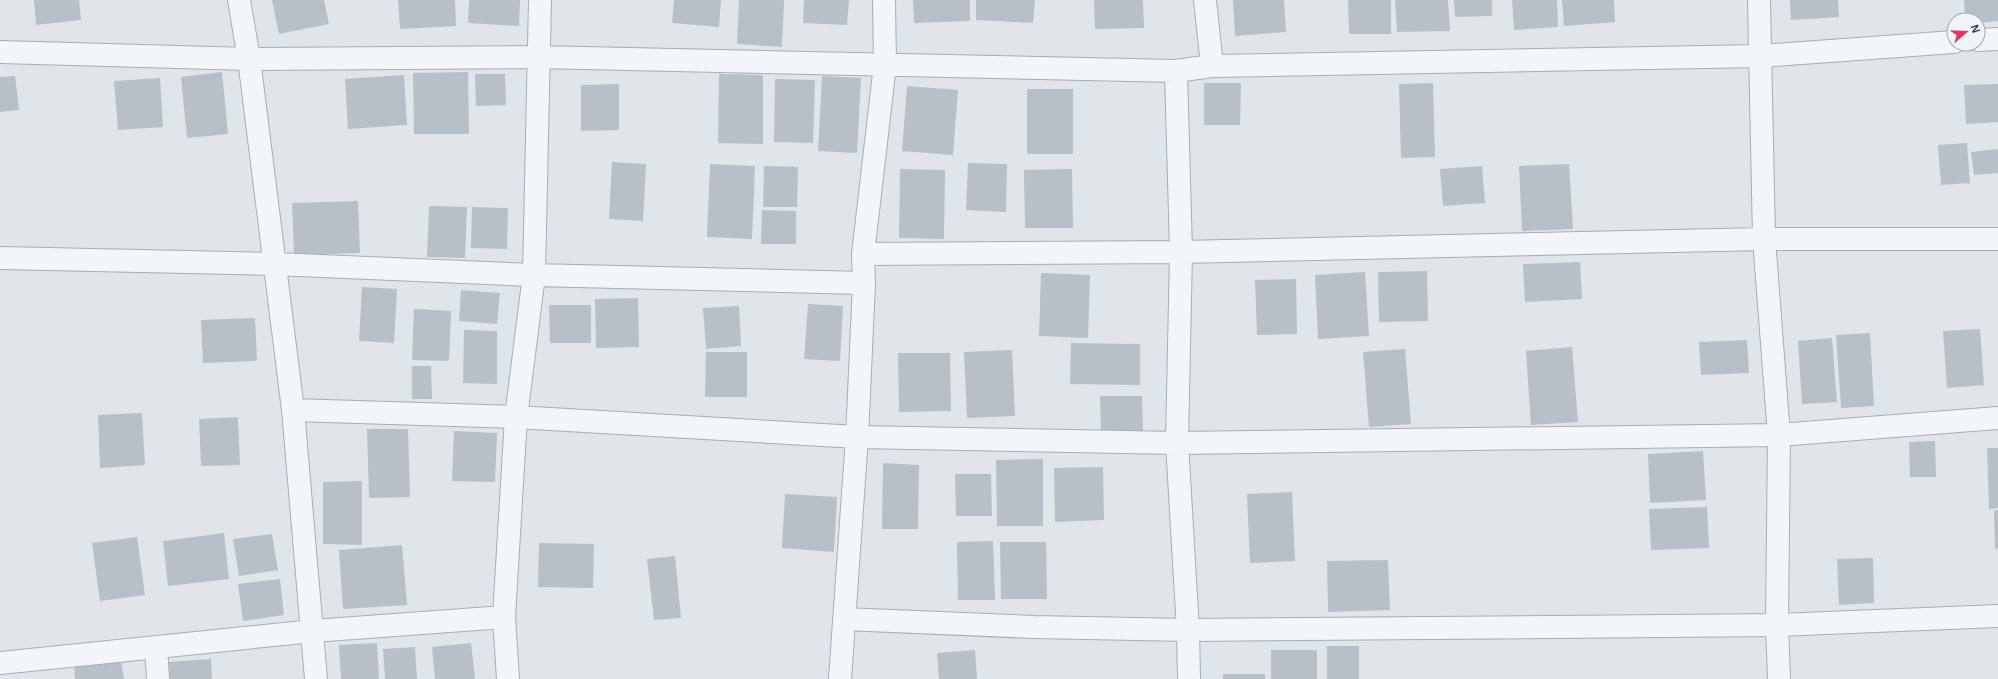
<svg xmlns="http://www.w3.org/2000/svg" width="1998" height="679" font-family="Arial,sans-serif">
	<style>
		.building { fill: #b7bfc9 }
		.lines { fill: none; stroke-linecap: round; stroke-linejoin: round }
		.minor-casing { stroke: #a5adb5; stroke-width: 24 }
		.minor { stroke: #f3f6f8; stroke-width: 22 }
	</style>
	<rect width="100%" height="100%" fill="#e0e5ea"/>
	<!-- building -->
	<path class="building" d="M34,0H79L81,20L36,25Z
		M272,0H324L329,24L279,34Z
		M398,0H455L456,26L400,29Z
		M469,0H520L519,26L468,23Z
		M674,0H721L719,27L672,23Z
		M739,0H784L782,47L737,44Z
		M804,0H849L847,25L803,23Z
		M913,0H970V21L914,23Z
		M976,0H1035L1033,23L976,20Z
		M1094,0H1143L1144,28L1095,29Z
		M1233,0H1284L1286,32L1235,36Z
		M1348,0H1391V34H1349Z
		M1395,0H1448L1450,31L1397,32Z
		M1454,0H1492V16L1455,17Z
		M1512,0H1557L1558,27L1514,30Z
		M1562,0H1614L1615,22L1564,26Z
		M1790,0H1838L1839,17L1791,20Z
		M1964,0H1998V21L1978,23V20H1965Z
		M222,72L228,134L187,138L181,77Z
		M468,72L469,134H414L413,73Z
		M475,74H505L506,105L476,106Z
		M719,74L763,75V144L718,143Z
		M404,75L407,125L348,129L345,79Z
		M15,76L19,110L0,112V77Z
		M822,76L861,78L857,153L818,151Z
		M160,78L163,127L118,130L114,81Z
		M775,79L815,80L813,143L774,142Z
		M1204,83H1241L1240,125H1204Z
		M1433,83L1435,157L1401,158L1399,84Z
		M619,84V130L581,131V85Z
		M1998,84V122L1966,124L1964,85Z
		M907,86L958,90L953,155L902,151Z
		M1027,89H1073V154H1027Z
		M1967,143L1970,183L1941,185L1938,145Z
		M1998,149V173L1974,175L1971,152Z
		M612,162L646,164L643,221L609,219Z
		M968,163L1007,164L1006,212L966,210Z
		M710,164L755,166L752,239L707,237Z
		M1569,164L1573,229L1522,231L1519,166Z
		M764,166L798,167L797,207H763Z
		M1482,166L1485,203L1443,206L1440,169Z
		M900,169L945,170L944,239L899,238Z
		M1072,169L1073,228H1025L1024,170Z
		M358,201L360,253L294,255L292,203Z
		M429,206L467,207L465,258L427,257Z
		M472,207L508,208L507,249L471,248Z
		M762,210L796,211V244H761Z
		M1580,262L1582,299L1525,302L1523,264Z
		M1427,271L1428,321L1379,322L1378,272Z
		M1365,272L1369,336L1318,339L1315,275Z
		M1041,273L1090,275L1088,338L1039,336Z
		M1296,279L1297,334L1257,335L1255,280Z
		M362,287L397,289L394,343L359,341Z
		M461,290L500,293L497,324L459,321Z
		M638,298L639,347L596,348L595,299Z
		M808,304L843,306L840,361L804,359Z
		M549,305H591V343H550Z
		M739,306L741,346L706,349L703,308Z
		M414,309L451,311L449,361L412,360Z
		M255,318L257,361L203,363L201,320Z
		M1980,329L1984,385L1947,388L1943,331Z
		M464,330L497,331V384L463,383Z
		M1870,333L1874,406L1841,408L1836,335Z
		M1832,338L1837,402L1802,404L1798,341Z
		M1747,340L1749,373L1701,375L1699,342Z
		M1071,343L1140,344V385L1070,384Z
		M1572,347L1578,422L1531,425L1526,351Z
		M1405,349L1411,424L1369,427L1363,352Z
		M1012,350L1015,416L967,418L964,352Z
		M706,352H747V397H705Z
		M898,353H950L951,411L899,412Z
		M412,366H431L432,399H412Z
		M1100,396H1142L1143,431L1101,432Z
		M142,413L145,465L100,468L98,415Z
		M238,417L240,465L201,466L199,419Z
		M367,429H408L410,497L369,498Z
		M454,431L497,433L495,482L452,481Z
		M1935,441L1936,477H1910L1909,442Z
		M1987,448H1998V508L1989,509Z
		M1703,451L1706,500L1650,503L1648,454Z
		M1043,459V526H997L996,460Z
		M883,463L919,465L918,529H882Z
		M1103,467L1104,520L1055,522L1054,468Z
		M955,474H991L992,516H956Z
		M362,481V545L323,544V482Z
		M1292,492L1295,561L1250,563L1247,494Z
		M785,494L837,497L834,552L782,548Z
		M1707,507L1709,548L1651,550L1649,509Z
		M1998,510V548L1995,549L1994,511Z
		M224,533L229,579L168,586L163,541Z
		M272,534L278,570L239,576L233,539Z
		M137,537L145,595L100,601L92,543Z
		M993,541L995,600H958L957,542Z
		M1000,542H1046L1047,599H1001Z
		M539,543L594,544L593,588L538,587Z
		M402,545L407,605L343,609L339,550Z
		M675,556L681,618L654,620L647,559Z
		M1873,558L1874,603L1839,605L1837,559Z
		M1388,560L1390,610L1328,612L1327,561Z
		M280,579L284,615L243,621L238,584Z
		M377,643L379,679H341L339,645Z
		M471,643L475,679H435L432,647Z
		M1327,646H1359V679H1327Z
		M415,647L417,679H385L383,649Z
		M975,650L977,679H939L937,653Z
		M1271,650H1317V679H1271Z
		M211,659L212,679H170L169,662Z
		M121,661L124,679H75L74,666Z
		M1223,674H1265V679H1223Z"/>
	<g class="lines">
		<defs>
			<path id="minor" d="M239,0L249,59L293,410L316,679
				M1759,0L1764,239L1779,435L1777,625L1779,679
				M1978,40L1998,39
				M0,52L249,59L538,57L1176,71
				M1212,66L1761,56L1954,42
				M863,254L1181,252L1764,239H1998
				M0,258L274,264L534,275L864,283
				M293,410L516,417L857,437L1177,443L1779,435L1998,418
				M844,619L1033,627L1188,630L1777,625L1998,616
				M156,647L158,679
				M0,663L313,631L504,617
				M508,679L504,617L516,417L534,275L540,0
				M840,679L857,437L864,283L863,254L885,65L884,0
				M1189,679L1188,630L1177,443L1181,252L1176,71L1212,66L1205,0"/>
		</defs>
		<!-- minor casing -->
		<use href="#minor" class="minor-casing"/>
		<!-- minor -->
		<use href="#minor" class="minor"/>
	</g>
	<!-- north arrow -->
	<g transform="translate(1966 32) rotate(71)"><circle r="19" fill="#f0f4f8" stroke="#a0a8b0"/>
	<path d="M0-3L7 15L0 10L-7 15Z" fill="#db3964"/>
	<text y="-6" font-size="11" font-weight="bold" text-anchor="middle" fill="#273544">N</text>
	</g>
</svg>
